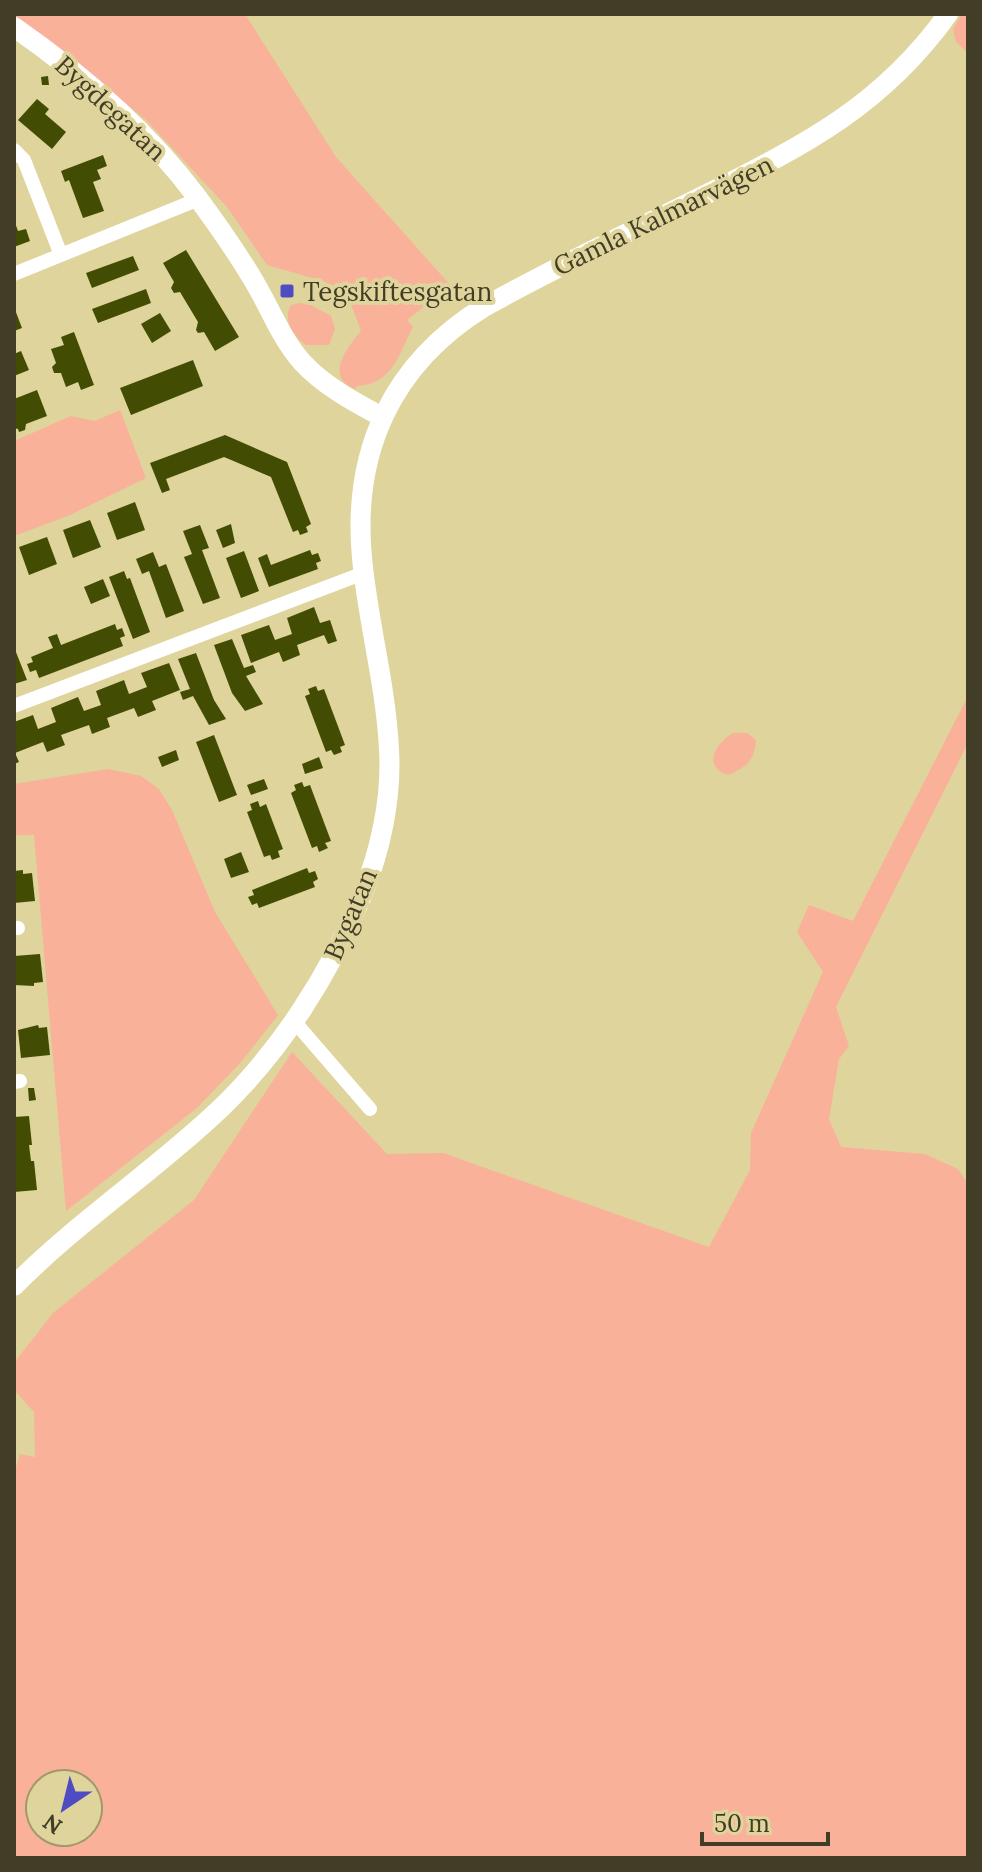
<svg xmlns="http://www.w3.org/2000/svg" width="982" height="1872" font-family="Lora,serif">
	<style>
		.green { fill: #f9b19a; fill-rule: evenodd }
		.building { fill: #424d03 }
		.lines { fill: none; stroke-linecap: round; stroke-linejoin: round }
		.street { stroke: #fff; stroke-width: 14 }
		.secondary { stroke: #fff; stroke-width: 20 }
		.poi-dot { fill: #4f4cc3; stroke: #dfd49b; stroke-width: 3 }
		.labels { text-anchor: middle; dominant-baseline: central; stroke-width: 8; stroke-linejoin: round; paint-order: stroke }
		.street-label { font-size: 26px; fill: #423d26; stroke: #dfd49b }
		.poi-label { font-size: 26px; fill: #423d26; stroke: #dfd49b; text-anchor: start }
	</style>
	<rect width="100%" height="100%" fill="#dfd49b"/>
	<!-- green -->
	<path class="green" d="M14,14H245L336,157L451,286L407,320L413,327C398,355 393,384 357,386L355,389C324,377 347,348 361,331L347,293L323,281L267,265L227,207L146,120L72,60L14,17Z
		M962,14H968V53L956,42L953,29Z
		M300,303L311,305L331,316L335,329L329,345H306C292,335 283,321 291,305Z
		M120,410L146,478L70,515L14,536V441L71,416L95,421Z
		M968,696V743L836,1007L849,1046L839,1059L829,1119L841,1147L925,1154L958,1169L968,1184V1858H14V1474L20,1454L35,1457L34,1412L14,1390V1363L53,1313L194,1200L292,1052L387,1154L443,1153L709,1247L750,1170L751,1133L823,972L797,932L809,905L853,921ZM40,1784H88V1832H40Z
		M733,733H747L756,740C754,761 747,767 728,775C701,766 716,743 733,733Z
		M108,769L141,776L159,789L172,810L215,912L278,1015L242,1061L197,1108L66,1211L34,835H14V784Z"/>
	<!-- building -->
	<path class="building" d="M48,76L49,85H42L41,77Z
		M37,99L49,109L45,114L66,132L52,149L18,120Z
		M103,155L107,166L97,170L101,179L93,182L104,211L83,218L69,180L65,182L61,171Z
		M14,220L18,231L26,229L30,241L14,247Z
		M186,250L239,337L215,351L204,332L198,333L196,330L198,322L180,292L174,293L171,288L174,282L163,263Z
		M133,256L139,270L92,288L86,273Z
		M146,289L151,303L98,323L92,309Z
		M14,307L22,328L14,331Z
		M160,313L171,331L152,343L141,324Z
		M74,332L94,385L81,390L78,382L66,387L61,373H54L52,367L56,363L51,349L64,345L61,337Z
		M21,351L29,370L14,376V354Z
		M193,360L203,386L131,415L120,388Z
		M37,390L47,416L26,424L25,430L19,432L18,429L14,428V399Z
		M225,435L287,462L311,524L306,527L308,532L300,535L298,530L293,532L271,477L224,457L166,479L170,490L162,493L150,463Z
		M135,502L145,530L117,540L107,513Z
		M90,520L101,547L73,558L63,530Z
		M231,524L235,543L223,548L216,530Z
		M200,525L209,548L202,550L220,598L203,604L184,557L192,554L183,531Z
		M47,537L57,564L29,575L19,547Z
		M310,550L312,555L318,553L321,561L316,563L318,569L269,587L258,558L267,554L271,565Z
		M244,551L259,591L241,598L226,558Z
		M153,552L159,567L166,564L184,611L166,618L149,571L142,574L136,559Z
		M124,571L127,579L130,578L150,632L133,639L109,577Z
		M103,579L110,596L91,604L84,587Z
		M314,607L320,623L330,620L337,641L328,644L324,635L297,645L300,655L283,662L279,652L251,663L241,635L269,625L275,640L292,634L287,618Z
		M115,624L117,630L122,628L125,636L120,638L123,646L39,678L36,670L30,672L27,664L33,662L31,657L53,648L48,637L57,634L61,645Z
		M232,639L244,668L253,665L256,672L246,676L263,704L245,711L232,693L214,645Z
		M14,647L27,680L14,684Z
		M196,653L214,700L226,719L209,725L193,696L183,700L180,692L190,689L178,659Z
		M169,663L180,690L152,701L156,710L138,717L134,708L107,718L110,727L92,734L89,725L61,735L65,745L47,752L43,742L15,753L19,762L14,764V722L33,715L38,729L56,722L51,708L78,697L84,711L101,705L96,691L124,680L129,694L147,687L141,673Z
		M316,686L318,691L324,689L345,745L340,747L342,752L334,755L331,750L326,752L305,696L310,694L308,689Z
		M214,735L237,795L219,802L196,742Z
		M176,750L179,760L162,767L158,757Z
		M319,757L323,768L305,774L302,764Z
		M264,779L268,789L251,795L247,785Z
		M302,782L304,787L310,785L331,841L325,843L328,848L319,852L317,846L312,848L291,793L296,790L294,785Z
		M258,801L260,807L266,804L283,849L278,851L280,857L272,860L270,855L264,857L247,812L252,810L250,804Z
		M241,852L249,872L231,878L224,859Z
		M307,868L309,873L315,871L318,879L313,882L315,887L259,908L257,903L252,905L248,897L254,895L252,890Z
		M23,870V874L32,873L35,901L14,903V871Z
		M40,954L43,982L34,983V986L14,985V956Z
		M38,1025L39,1028L47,1027L50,1055L21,1058L18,1030Z
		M28,1088H34L36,1100L29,1101Z
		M29,1116L32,1145H29L31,1161H34L37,1190L14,1192V1117Z"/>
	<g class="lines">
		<!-- street -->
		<path class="street" d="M14,150L24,160L61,255
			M14,274L199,199
			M14,706L364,573
			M14,928H18
			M293,1020L370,1109
			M14,1082L20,1081"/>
		<!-- secondary -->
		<path class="secondary" d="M14,27C83,75 146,129 197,197C217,224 238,254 255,283C271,310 281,338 302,362C324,386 354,402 382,417
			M14,1286C78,1221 155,1171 221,1108C281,1050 329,975 361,898C380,853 392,799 389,750C386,685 368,623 362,558C352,451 392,364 484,307C557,266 633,231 707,194C806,144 882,106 948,14"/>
	</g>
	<!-- markers -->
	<rect class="poi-dot" x="279" y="283" width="16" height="16" rx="4"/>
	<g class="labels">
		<!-- street labels -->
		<g class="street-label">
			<text transform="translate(111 108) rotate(43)">Bygdegatan</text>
			<text transform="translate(663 215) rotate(-26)">Gamla Kalmarvägen</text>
			<text transform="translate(350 914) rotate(-67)">Bygatan</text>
		</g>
		<!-- poi labels -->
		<g class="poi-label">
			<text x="303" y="291">Tegskiftesgatan</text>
		</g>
	</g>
	<!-- border -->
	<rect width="982" height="1872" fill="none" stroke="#423d26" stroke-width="32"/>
	<!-- north arrow -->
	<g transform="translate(64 1808) rotate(215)"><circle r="38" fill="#dfd49b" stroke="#a0986c" stroke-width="2"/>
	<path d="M0-6L14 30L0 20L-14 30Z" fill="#4f4cc3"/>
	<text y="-12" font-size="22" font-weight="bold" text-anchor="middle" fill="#423d26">N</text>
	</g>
	<!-- scale -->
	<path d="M702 1832v12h126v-12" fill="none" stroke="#423d26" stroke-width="4"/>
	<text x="714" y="1832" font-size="24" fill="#423d26" stroke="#dfd49b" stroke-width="6" paint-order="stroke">50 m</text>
</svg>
